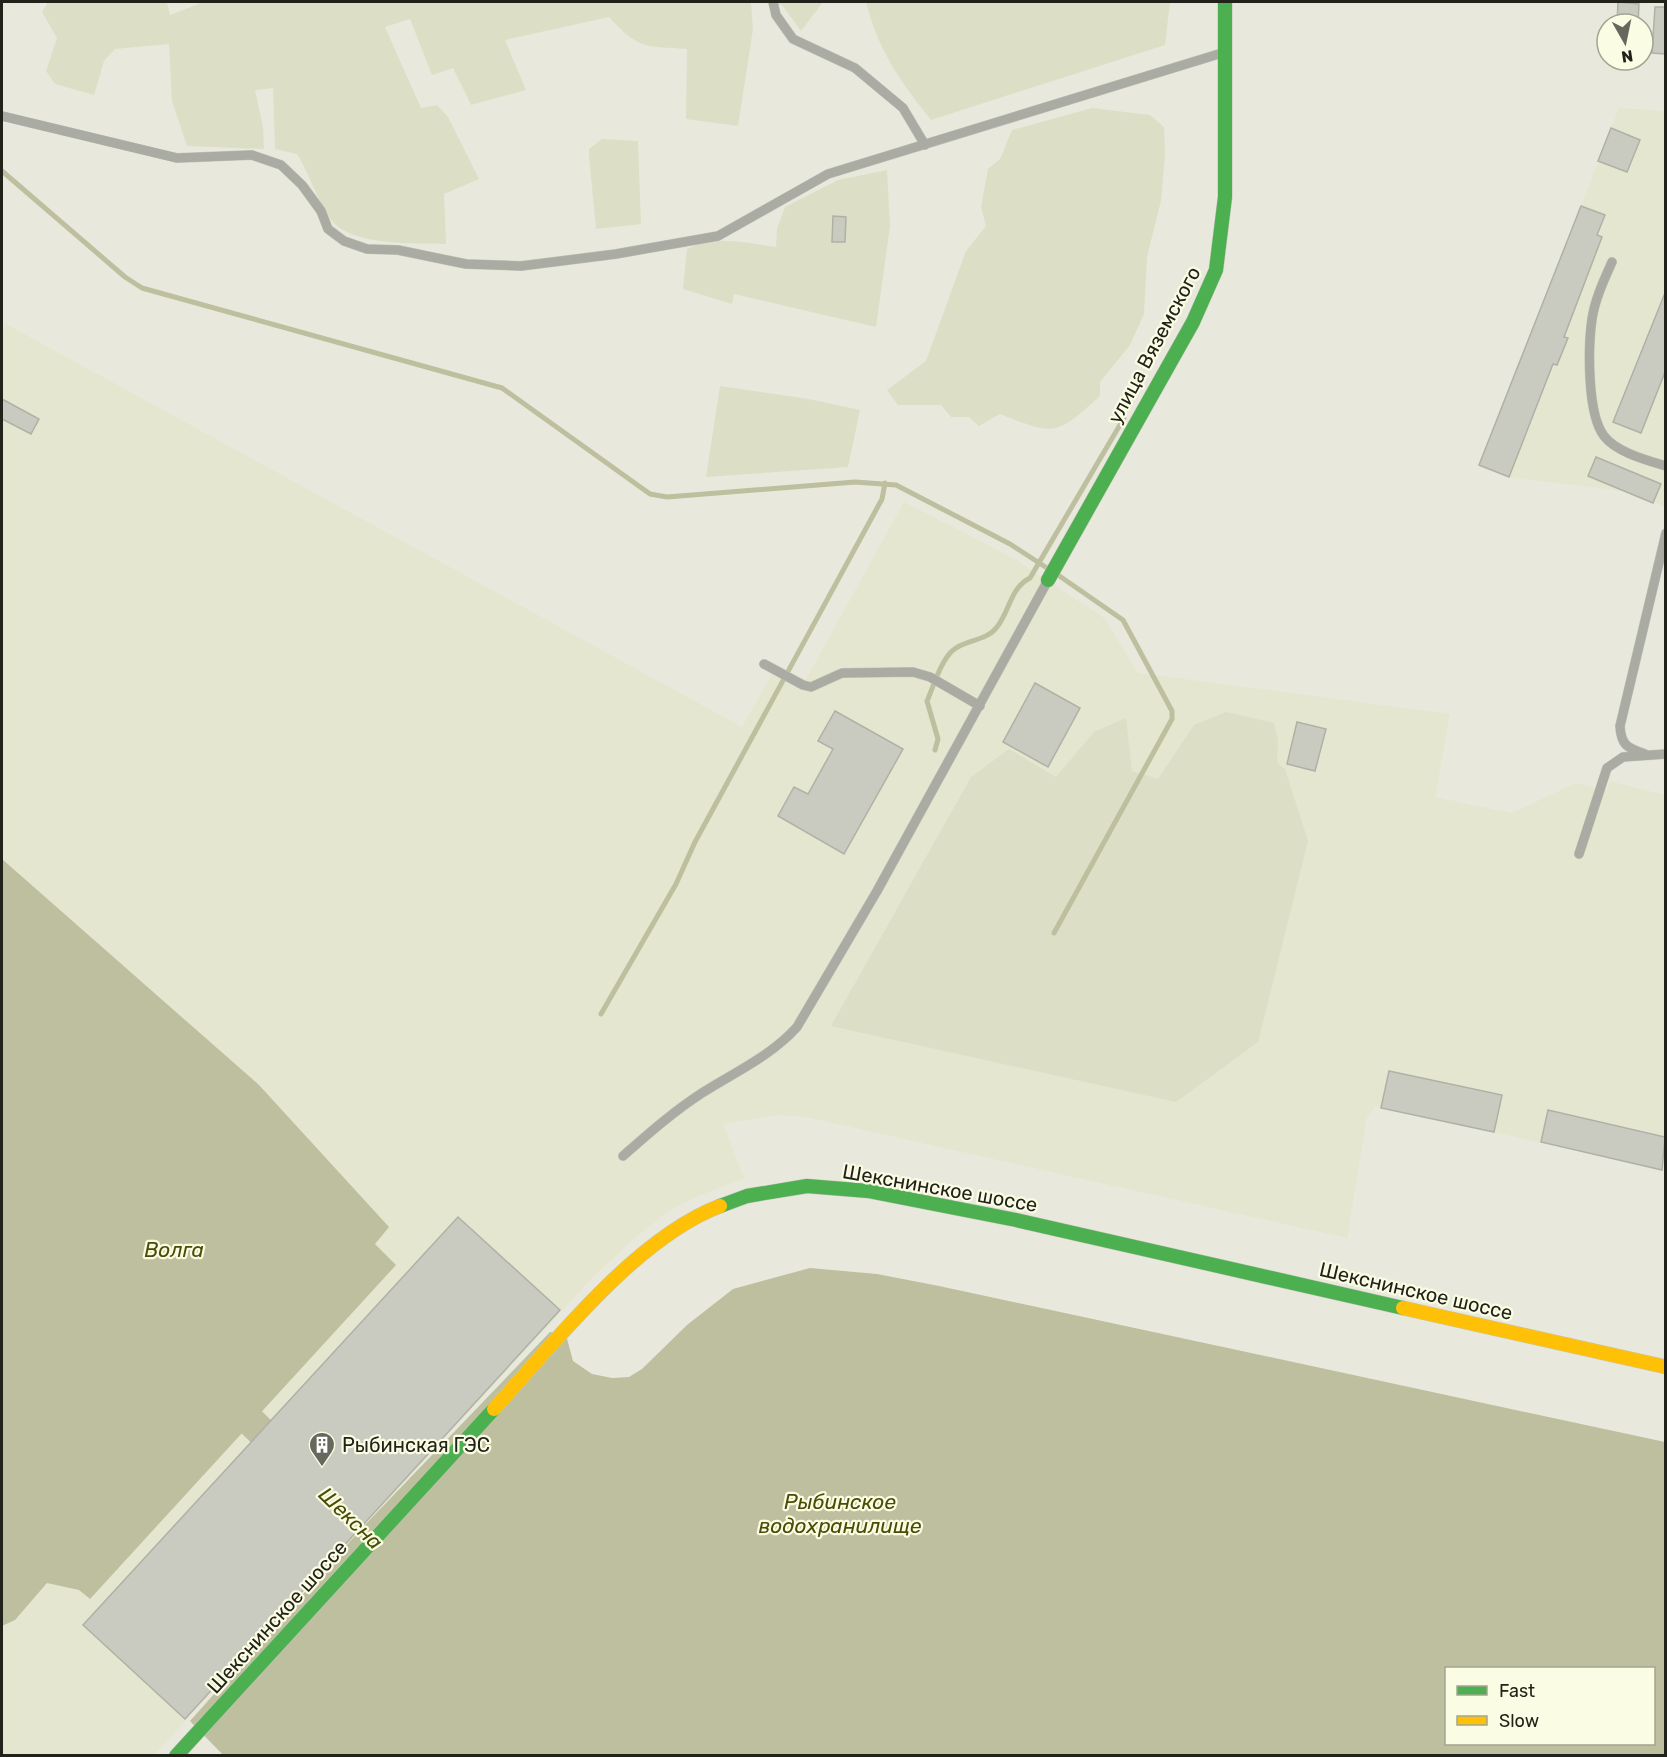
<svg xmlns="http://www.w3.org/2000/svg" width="1667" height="1757" font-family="Rubik,sans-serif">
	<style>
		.built { fill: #e4e6cf }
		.green { fill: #dcdfc5 }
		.water { fill: #bdbf9e; fill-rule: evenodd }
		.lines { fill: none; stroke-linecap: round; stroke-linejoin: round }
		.stream { stroke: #bdbf9e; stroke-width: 5 }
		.river { stroke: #bdbf9e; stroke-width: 30 }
		.building { fill: #cacbc0; stroke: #b0b1a6; stroke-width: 1.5 }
		.lane-casing { stroke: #c3c4ba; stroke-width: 10 }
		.fast-casing { stroke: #c3c4ba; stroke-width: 15 }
		.slow-casing { stroke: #c3c4ba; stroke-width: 15 }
		.lane { stroke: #aaaba3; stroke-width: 9 }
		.fast { stroke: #4caf50; stroke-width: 14 }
		.slow { stroke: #ffc107; stroke-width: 14 }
		.labels { text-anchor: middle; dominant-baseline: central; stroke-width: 4.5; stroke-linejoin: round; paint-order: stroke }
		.street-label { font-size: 20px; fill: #212219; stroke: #fafce3 }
		.poi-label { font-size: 20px; fill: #212219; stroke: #fafce3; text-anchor: start }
		.water-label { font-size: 21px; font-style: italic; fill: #4a4c04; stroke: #fafce3 }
	</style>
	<rect width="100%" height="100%" fill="#e8e9dc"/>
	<!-- built -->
	<path class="built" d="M1619,108L1665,111V507L1623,491L1509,477L1480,465Z
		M6,324L742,727L772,674L800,690L904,502L1015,559L1104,618L1138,673L1450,714L1435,797L1512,813L1576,783L1607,791L1610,781L1665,795V1170L1375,1106L1367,1117L1347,1238L806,1117L778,1115L723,1124L744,1178L698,1196L668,1211L632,1240L590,1280L154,1755H2V1626L15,1620L47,1583L80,1590L89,1599L388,1227L259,1085L2,859V332Z"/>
	<!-- green -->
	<path class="green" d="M48,2H167L170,15L204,2H751L753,29L738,126L686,119L687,49C645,46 639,50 609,17L505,40L526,90L471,105L453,68L432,75L410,19L385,27L421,108L437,105L448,117L479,179L444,194L446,244C415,243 356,246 334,223C320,209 309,172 297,154L275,149L273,88L255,90L263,127L264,149L187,146L172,101L169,44L115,49L104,61L94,95L55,84L46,71L57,38L42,12Z
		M754,2H823L801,31L782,5Z
		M866,2H1170L1165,45L931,120C900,81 878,50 866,2Z
		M1092,108L1150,115L1164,127L1165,154L1161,201L1147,257L1144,314L1130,345L1100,382V396C1056,436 1055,436 1000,414L979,426L969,417H951L941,405H898L887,390L926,361L966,251L986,226L981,207L988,169L1000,159L1012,130Z
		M602,139L638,141L641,224L596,229L589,156V149Z
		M887,170L890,226L876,327L734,294L732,304L683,289L687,249C713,234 748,243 776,247L777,229L785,207L838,180Z
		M720,386L809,399L860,410L848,467L706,477Z
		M1226,712L1274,723L1278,741L1277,763L1285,769L1308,841L1258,1042L1176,1102L831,1026L971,777L1009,749L1056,777L1094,732L1126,718L1132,771L1158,779L1194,725Z"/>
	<!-- water -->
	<path class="water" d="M2,859L259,1085L389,1227L375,1244L396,1265L90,1599L79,1590L47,1583L15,1620L2,1626Z
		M810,1268L877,1274L939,1286L1665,1442V1755L224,1756L190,1721L361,1529L550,1332L566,1335L573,1361L592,1374L612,1378L629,1377L642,1369L687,1325L733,1289ZM1446,1668H1654V1744H1446Z"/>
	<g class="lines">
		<!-- stream -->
		<path class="stream" d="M2,171L125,277L142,288L502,388L650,494L667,497L855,482L896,485L1010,544L1047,568
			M935,750L938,739L927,701C934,685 940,663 952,651C964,639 986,642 997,627C1010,611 1010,588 1030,578L1124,418
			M1054,933L1172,719V711L1123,620L1058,575
			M601,1014L676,884L695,842L882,499L885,483"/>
		<!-- river -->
		<path class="river" d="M223,1395L290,1459"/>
	</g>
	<!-- building -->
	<path class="building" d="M1618,2L1639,4L1638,24H1617Z
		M1655,7H1665V54L1652,53Z
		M1611,128L1640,140L1627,172L1598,161Z
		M1581,206L1605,215L1597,235L1602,237L1564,337L1568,338L1557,365L1553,364L1509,477L1479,465Z
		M833,216L846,217L845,242H832Z
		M1665,293V372L1641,433L1613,422Z
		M2,399L39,419L31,434L2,419Z
		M1596,457L1661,484L1653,503L1588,476Z
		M1035,683L1080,708L1048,767L1003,742Z
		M835,711L903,749L844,854L778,816L794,787L808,794L833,749L818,741Z
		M1297,722L1326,729L1315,771L1287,764Z
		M1389,1071L1502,1095L1494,1132L1381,1108Z
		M1548,1110L1665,1137L1662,1170L1541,1142Z
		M458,1217L560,1310L185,1719L83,1625Z"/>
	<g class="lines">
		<defs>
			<path id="lane" d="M773,2L776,15L793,39L855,68L903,108L925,145
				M2,116L177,158L252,155L281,165L302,185L321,211L328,229L344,241L367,249L398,250L466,264L521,266L616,254L718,236L828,174L1222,53
				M1612,262C1604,280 1595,299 1592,319C1588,347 1587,414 1604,436C1616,452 1646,460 1666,466
				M764,664L803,685L811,687L842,673L913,672L930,677L980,706
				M1645,754C1628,748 1621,746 1620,726L1666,533
				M1579,854L1607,768L1623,757L1666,754
				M623,1156C648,1134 674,1111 702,1093C735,1072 771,1056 797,1027L877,891L1047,582"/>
			<path id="fast" d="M1048,580L1193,322L1216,270L1225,197V2
				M720,1206L747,1196L807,1186L868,1191L1016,1220L1403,1308
				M176,1756L494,1409"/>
			<path id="slow" d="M1403,1308L1666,1367
				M494,1409C555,1342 636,1238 720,1206"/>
		</defs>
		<!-- lane casing -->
		<use href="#lane" class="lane-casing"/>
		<!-- fast casing -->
		<use href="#fast" class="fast-casing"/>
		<!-- slow casing -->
		<use href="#slow" class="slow-casing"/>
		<!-- lane -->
		<use href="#lane" class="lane"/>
		<!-- fast -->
		<use href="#fast" class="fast"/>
		<!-- slow -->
		<use href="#slow" class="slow"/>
	</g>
	<!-- icons -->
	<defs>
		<symbol id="building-pin" viewBox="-11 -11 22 30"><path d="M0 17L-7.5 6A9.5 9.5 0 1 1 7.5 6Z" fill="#67685d" stroke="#fafce3"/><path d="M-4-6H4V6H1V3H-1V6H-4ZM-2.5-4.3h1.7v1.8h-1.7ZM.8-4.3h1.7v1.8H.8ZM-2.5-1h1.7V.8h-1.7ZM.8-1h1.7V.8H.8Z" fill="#fff"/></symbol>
	</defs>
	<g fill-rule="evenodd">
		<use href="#building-pin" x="307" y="1430" width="30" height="40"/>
	</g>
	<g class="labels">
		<!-- street labels -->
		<g class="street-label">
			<text transform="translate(1154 345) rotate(-62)">улица Вяземского</text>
			<text transform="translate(940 1188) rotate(10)">Шекснинское шоссе</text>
			<text transform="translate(1416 1291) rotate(13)">Шекснинское шоссе</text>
			<text transform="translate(277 1617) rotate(-48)">Шекснинское шоссе</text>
		</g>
		<!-- poi labels -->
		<g class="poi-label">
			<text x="342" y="1445">Рыбинская ГЭС</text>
		</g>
		<!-- water labels -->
		<g class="water-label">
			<text x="174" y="1249">Волга</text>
			<text x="840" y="1501">Рыбинское<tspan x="840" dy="24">водохранилище</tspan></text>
			<text transform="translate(351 1518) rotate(44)">Шексна</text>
		</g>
	</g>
	<!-- border -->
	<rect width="1667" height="1757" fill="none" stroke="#212219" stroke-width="6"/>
	<!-- legend -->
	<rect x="1445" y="1667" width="210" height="78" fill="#fafce3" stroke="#a3a592" stroke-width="1.5"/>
	<rect x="1457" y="1686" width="30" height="9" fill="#4caf50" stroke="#a3a592" stroke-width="1.5"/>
	<text x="1499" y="1697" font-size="18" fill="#212219">Fast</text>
	<rect x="1457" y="1716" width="30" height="9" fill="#ffc107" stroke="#a3a592" stroke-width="1.5"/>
	<text x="1499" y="1727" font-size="18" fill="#212219">Slow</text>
	<!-- north arrow -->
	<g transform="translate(1625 42) rotate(171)"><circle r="28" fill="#fafce3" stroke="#a3a592" stroke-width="1.5"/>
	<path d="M0-4.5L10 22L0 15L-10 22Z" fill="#67685d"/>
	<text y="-9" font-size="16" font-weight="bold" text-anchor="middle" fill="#212219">N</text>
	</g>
</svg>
